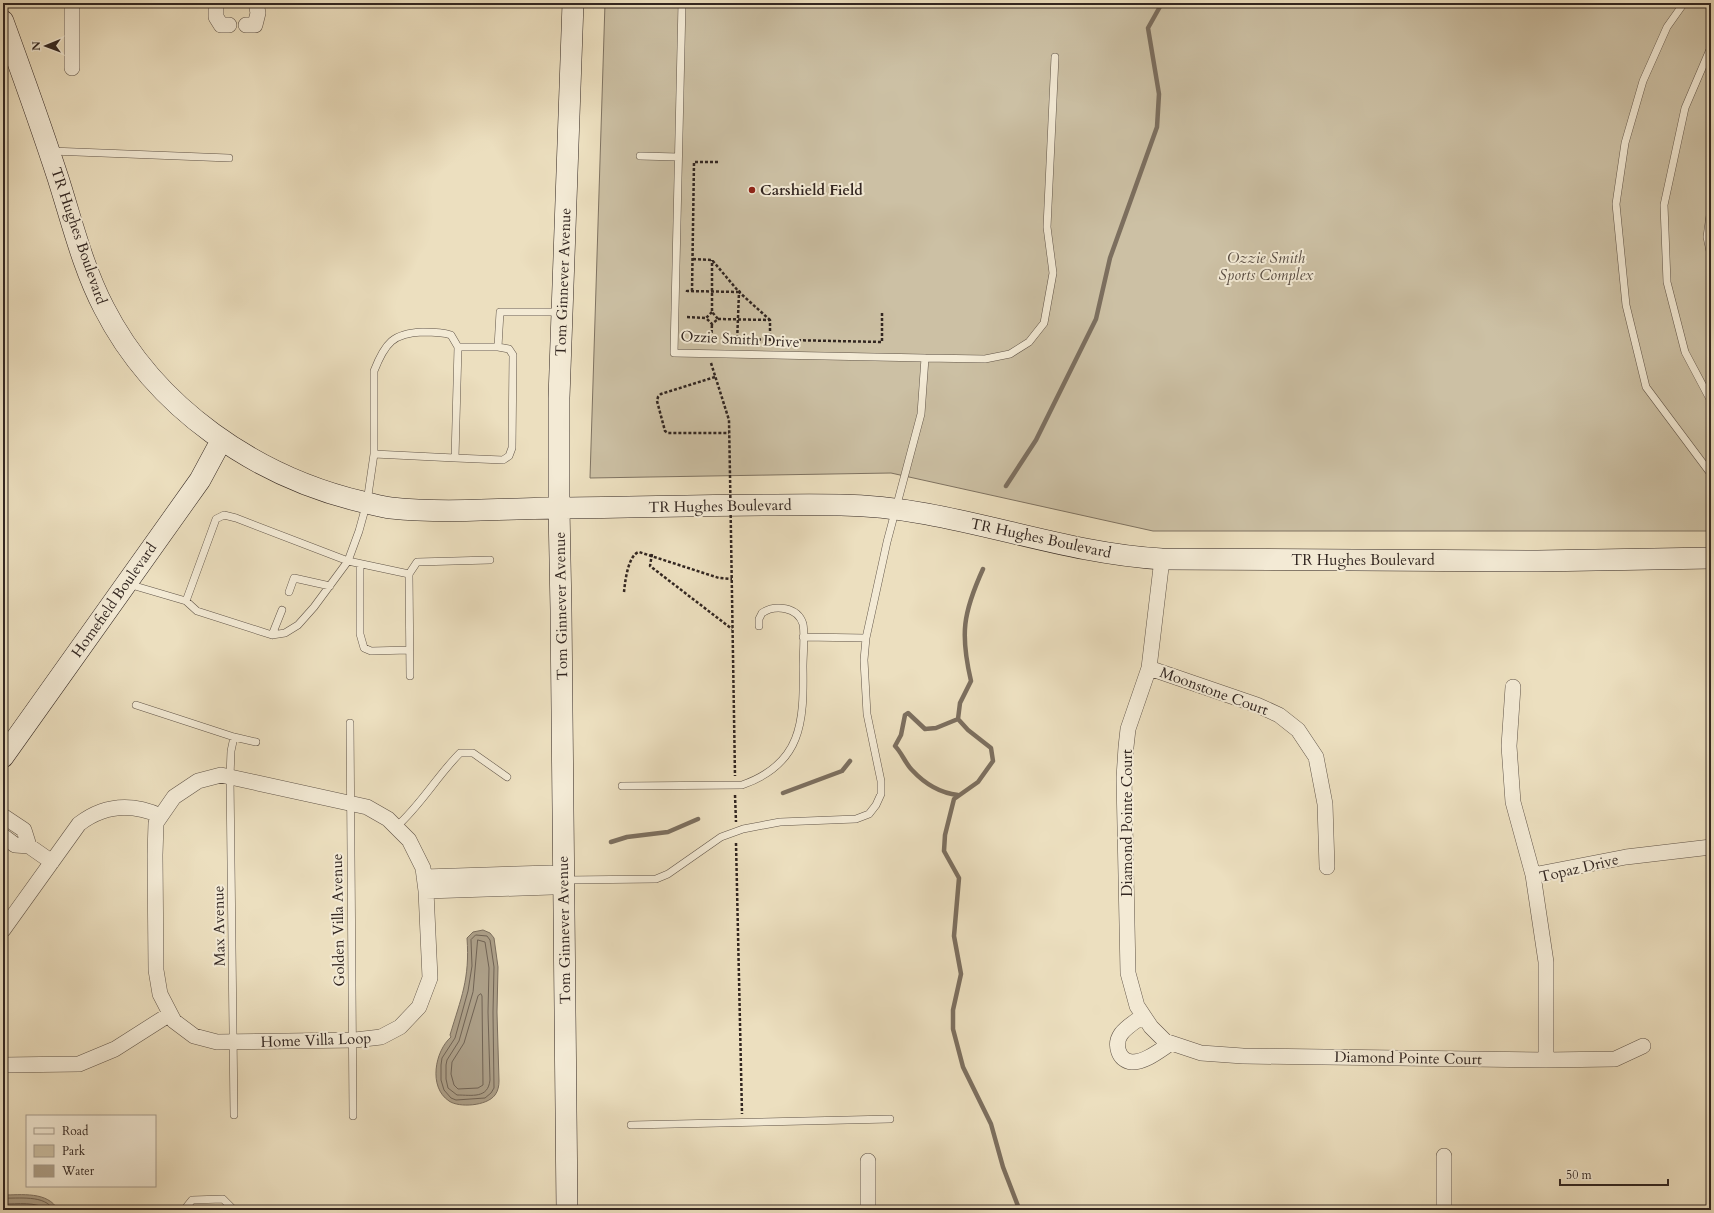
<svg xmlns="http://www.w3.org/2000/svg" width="1714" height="1213" font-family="Cardo,serif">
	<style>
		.green { fill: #ccc0a4; stroke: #7f7362 }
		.water { fill: #ada089; stroke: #7c6f5f }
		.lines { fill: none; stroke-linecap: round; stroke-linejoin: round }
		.shore { stroke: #706355; stroke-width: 1 }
		.stream { stroke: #7c6f5f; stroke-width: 4.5 }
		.lane-casing { stroke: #605448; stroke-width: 8 }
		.street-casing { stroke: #605448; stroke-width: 16 }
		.secondary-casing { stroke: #322621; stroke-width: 22 }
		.path { stroke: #322621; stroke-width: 2.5; stroke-dasharray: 3 2; stroke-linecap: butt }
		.lane { stroke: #f3ead5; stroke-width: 7 }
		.street { stroke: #f3ead5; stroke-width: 15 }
		.secondary { stroke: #f3ead5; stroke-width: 21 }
		.path-bridge { stroke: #322621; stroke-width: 2.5; stroke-dasharray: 3 2; stroke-linecap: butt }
		.poi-dot { fill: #8f2418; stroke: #f3ead5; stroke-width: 1.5 }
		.labels { text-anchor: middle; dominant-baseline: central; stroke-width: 4; stroke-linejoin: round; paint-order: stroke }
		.poi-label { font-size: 15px; font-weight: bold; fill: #322621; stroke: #f3ead5; text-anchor: start }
		.street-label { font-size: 15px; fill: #322621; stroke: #f3ead5 }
		.park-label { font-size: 15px; font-style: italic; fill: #584c42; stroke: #f3ead5 }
	</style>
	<rect width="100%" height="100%" fill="#ecdfbf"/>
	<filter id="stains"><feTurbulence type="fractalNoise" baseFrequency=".005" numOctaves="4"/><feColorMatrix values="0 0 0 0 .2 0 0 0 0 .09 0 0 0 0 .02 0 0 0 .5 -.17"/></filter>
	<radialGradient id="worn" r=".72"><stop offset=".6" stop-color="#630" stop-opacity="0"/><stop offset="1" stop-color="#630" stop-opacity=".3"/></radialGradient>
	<!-- green -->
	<path class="green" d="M605,3H1711V531H1153L891,473L590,478Z"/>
	<!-- water -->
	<path class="water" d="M483,930L490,933L494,938L498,967L497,1012L499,1081C499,1086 498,1091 495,1095C487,1106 459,1108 449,1101C428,1087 435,1051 451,1037L450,1035C461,998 470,979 467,938L473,932Z
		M3,1195C21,1195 48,1191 58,1210H3Z"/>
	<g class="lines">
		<!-- shore -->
		<path class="shore" d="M476,935L487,936L490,940L494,967L493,1012L494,1088L491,1093L485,1098L456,1100L451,1098L444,1090L441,1080V1065L442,1058L455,1038L468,991L472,966L471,940Z
			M478,940L485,942L489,968L488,1012L490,1080C488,1099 472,1095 457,1095L448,1088L446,1079V1065L447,1060L459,1041L473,992Z
			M481,994L482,996L483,1085L478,1088L458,1089L454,1085L451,1074L452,1062L464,1043L478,996Z
			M3,1198C17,1199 46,1194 53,1210
			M3,1204C18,1204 35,1201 48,1210"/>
		<!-- stream -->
		<path class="stream" d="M1006,486L1036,440L1096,319L1110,258L1157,127L1159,94L1148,28L1162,3
			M983,569C963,613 960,634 971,681L960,703L958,719L968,730L991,748L993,761L978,782L954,799L945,835L944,851L959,878L954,936L961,974L953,1010V1029L963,1067L991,1124L1003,1167L1018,1206
			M958,719L936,728L925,729L908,713L905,715L901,735L895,746C902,753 905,763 912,770C924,783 940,793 958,795
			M783,793L842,771L850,761
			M611,842L627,837L668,832L698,819"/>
		<defs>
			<path id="lane" d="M1684,3L1667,27L1643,81L1625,143L1616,204L1626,305L1646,387L1711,474
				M1711,47L1685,108L1664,205L1667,282L1685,352L1711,401
				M51,151L229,158
				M640,156L678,157
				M1711,208L1707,237L1711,256
				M925,358L985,359L1010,354L1029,342L1044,323L1053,273L1047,227L1055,57
				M374,454L455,458L458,347H498L500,312H560
				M455,458L503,460L509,456L512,448L513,355L509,349L498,347
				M360,565V634L364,648L371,651L409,650
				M409,574L417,562L490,560
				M128,584L186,601L216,519L224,515L236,518L348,561L359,531L367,502L374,454V371C385,343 393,333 423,332C433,332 442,332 451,335L458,347
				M289,592L294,578L330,586
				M186,601L197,611L272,635L285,633L298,625L314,607L348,561L409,574L410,676
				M272,635L282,610
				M803,637L866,638
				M136,705L234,737L256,742
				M350,723L353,1116
				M234,737L231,751L230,777L234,1115
				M622,786L742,785C802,764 804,722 803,667C803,655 805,635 803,624C798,607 775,604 762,613L759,619V626
				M396,827C421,805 437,776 460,753H473L507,777
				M566,880L656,879L668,874L721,837L743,829L780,822L856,819L869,814L876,805L881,794V781L867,714L864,660L866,638L887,542L921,414L925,358L674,353L682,3
				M631,1125L890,1119
				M184,1210L192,1200L223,1199L232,1208V1210"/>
			<path id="street" d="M216,3V17L221,25H229
				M246,25H255L258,13L256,3
				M72,68V3
				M1162,559L1149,668L1128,729L1126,747L1124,778L1128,973L1137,1006L1151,1027L1165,1041L1201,1053L1243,1056L1546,1060L1615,1059L1643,1046
				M1149,668L1257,705L1279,715L1298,730L1316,757L1325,804L1327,867
				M1513,687L1509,746L1513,802L1533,875
				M221,775L367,807L388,819L409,840L423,868L426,891L430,978L419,1007L400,1027L381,1037L355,1040L217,1042L194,1036L174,1021L160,994L156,970L155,855L156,823L174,797L198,781Z
				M3,816L24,830L29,846L52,862
				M3,836L15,845L29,846
				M424,877L551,873L564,880L552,887L426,891
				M3,930L79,824C105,804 132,803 161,816
				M1143,1016C1136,1021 1126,1027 1121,1034C1114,1044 1118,1061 1132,1062C1146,1062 1160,1050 1171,1043
				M1546,1060V962L1533,875L1626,857L1711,847
				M3,1065L79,1064L115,1049L170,1014
				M1444,1156V1210
				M868,1161V1210"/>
			<path id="secondary" d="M3,21C22,73 41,126 58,178C72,222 83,268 104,308C155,408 256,477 363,502C372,504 382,507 391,508C448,514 508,508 565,508C657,507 749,504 841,505C950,506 1053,553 1162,559L1538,561L1711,558
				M3,757L200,480L221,441
				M567,1210L561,610L559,508V398L573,3"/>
		</defs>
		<!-- lane casing -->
		<use href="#lane" class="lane-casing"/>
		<!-- street casing -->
		<use href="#street" class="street-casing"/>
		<!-- secondary casing -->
		<use href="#secondary" class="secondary-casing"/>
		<!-- path -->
		<path class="path" d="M693,259L712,260L739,292L770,320
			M692,291L694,162H720
			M687,292V291L739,292
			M712,312L706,318L712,324L718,319L712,312V260
			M687,317L706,318
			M718,319L770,320V340
			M738,339L882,342V313
			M711,343L712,324
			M737,343L739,292L741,290
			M711,363L729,420L730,475
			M715,377L661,394L658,397L657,401L665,431L668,433H729
			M731,535L735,776
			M652,554L650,566L732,629
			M624,592C625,582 628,555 639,552L719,578L732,579
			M735,795L736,822
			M736,843L742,1114"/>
		<!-- lane -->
		<use href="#lane" class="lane"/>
		<!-- street -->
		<use href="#street" class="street"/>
		<!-- secondary -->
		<use href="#secondary" class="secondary"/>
		<!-- path-bridge -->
		<path class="path-bridge" d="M730,475L731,535"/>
	</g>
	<!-- markers -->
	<circle class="poi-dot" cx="752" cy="190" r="4"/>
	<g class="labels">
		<!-- poi labels -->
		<g class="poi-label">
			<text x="760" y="190">Carshield Field</text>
		</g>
		<!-- street labels -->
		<g class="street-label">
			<text transform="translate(79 236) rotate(71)">TR Hughes Boulevard</text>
			<text transform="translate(563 282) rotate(-88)">Tom Ginnever Avenue</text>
			<text transform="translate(740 339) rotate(3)">Ozzie Smith Drive</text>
			<text transform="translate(720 506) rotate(-1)">TR Hughes Boulevard</text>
			<text transform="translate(1041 538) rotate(12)">TR Hughes Boulevard</text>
			<text x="1363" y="560">TR Hughes Boulevard</text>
			<text transform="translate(114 600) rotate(-55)">Homefield Boulevard</text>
			<text transform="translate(561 606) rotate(-91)">Tom Ginnever Avenue</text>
			<text transform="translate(1214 691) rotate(20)">Moonstone Court</text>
			<text transform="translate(1127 823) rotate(-90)">Diamond Pointe Court</text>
			<text transform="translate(1579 868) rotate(-13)">Topaz Drive</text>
			<text transform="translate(338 920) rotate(-91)">Golden Villa Avenue</text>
			<text transform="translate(219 926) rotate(-91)">Max Avenue</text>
			<text transform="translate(564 930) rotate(-91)">Tom Ginnever Avenue</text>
			<text transform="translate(316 1040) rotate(-2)">Home Villa Loop</text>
			<text transform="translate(1408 1058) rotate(1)">Diamond Pointe Court</text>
		</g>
		<!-- park labels -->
		<g class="park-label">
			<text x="1266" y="258">Ozzie Smith<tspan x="1266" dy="17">Sports Complex</tspan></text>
		</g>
	</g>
	<!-- margin -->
	<rect width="1714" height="1213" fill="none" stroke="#ecdfbf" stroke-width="16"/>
	<rect x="4" y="4" width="1706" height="1205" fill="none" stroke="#322621" stroke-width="2"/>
	<rect x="8" y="8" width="1698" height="1197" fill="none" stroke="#322621"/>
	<!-- legend -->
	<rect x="26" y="1115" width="130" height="72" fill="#f3ead5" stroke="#a69c8d"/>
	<rect x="34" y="1128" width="20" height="6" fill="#f3ead5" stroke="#a69c8d"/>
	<text x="62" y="1135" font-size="12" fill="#322621">Road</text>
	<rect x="34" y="1145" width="20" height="12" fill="#ccc0a4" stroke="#a69c8d"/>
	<text x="62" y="1155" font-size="12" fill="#322621">Park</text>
	<rect x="34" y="1165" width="20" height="12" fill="#ada089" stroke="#a69c8d"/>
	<text x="62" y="1175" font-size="12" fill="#322621">Water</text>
	<!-- north arrow -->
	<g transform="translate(46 46) rotate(269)" stroke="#f3ead5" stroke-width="3" paint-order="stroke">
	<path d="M0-3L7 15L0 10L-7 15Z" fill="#322621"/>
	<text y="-6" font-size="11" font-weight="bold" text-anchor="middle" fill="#322621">N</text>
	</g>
	<!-- scale -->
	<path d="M1560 1179v6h108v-6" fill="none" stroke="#322621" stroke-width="2"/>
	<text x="1566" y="1179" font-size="12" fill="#322621" stroke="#f3ead5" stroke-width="3" paint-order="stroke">50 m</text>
	<rect width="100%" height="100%" filter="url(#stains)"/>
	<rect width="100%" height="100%" fill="url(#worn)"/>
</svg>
